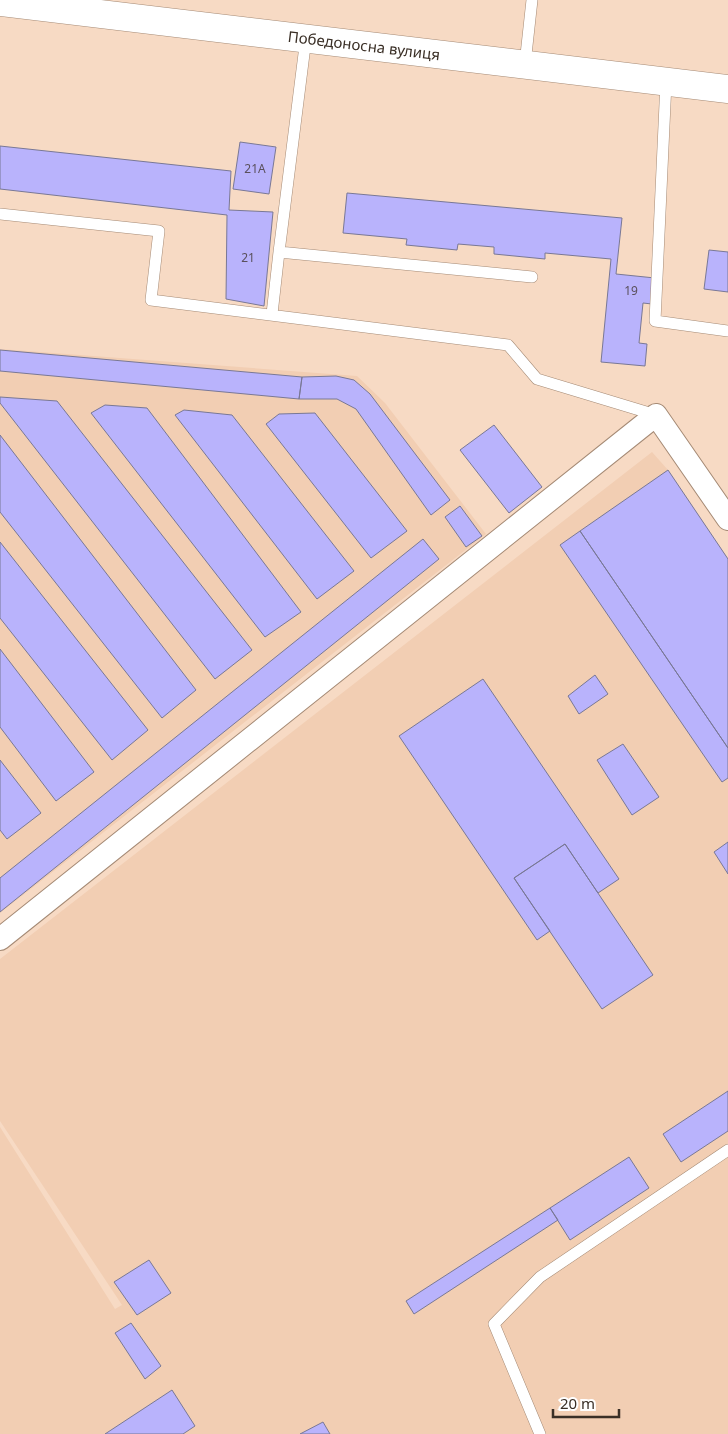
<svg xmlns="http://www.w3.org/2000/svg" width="728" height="1434" font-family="'Noto Sans',sans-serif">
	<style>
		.built { fill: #f2ceb3 }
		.building { fill: #b9b3fc; stroke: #797895 }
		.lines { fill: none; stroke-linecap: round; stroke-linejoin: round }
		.lane-casing { stroke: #a58a75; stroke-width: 12 }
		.street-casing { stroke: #a58a75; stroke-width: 24 }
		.secondary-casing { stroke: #a58a75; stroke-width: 29 }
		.lane { stroke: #fff; stroke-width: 11 }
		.street { stroke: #fff; stroke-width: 22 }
		.secondary { stroke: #fff; stroke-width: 28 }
		.labels { text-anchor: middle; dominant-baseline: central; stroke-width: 5; stroke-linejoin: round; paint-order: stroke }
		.number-label { font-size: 12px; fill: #5a505c }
		.street-label { font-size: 15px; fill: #3a2f26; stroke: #fff }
	</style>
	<rect width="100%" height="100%" fill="#f7dac4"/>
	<!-- built -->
	<path class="built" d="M0,349L357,376L385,403L486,534L0,913Z
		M652,452L668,470L728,559V1434H0V1127L115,1309L122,1305L0,1121V959Z"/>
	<!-- building -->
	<path class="building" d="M240,142L276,147L269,194L233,189Z
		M0,146L231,171L229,210L273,212L264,306L226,299L227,215L0,189Z
		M347,193L622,218L616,274L655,278L652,304L643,303L639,343L647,344L645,366L601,362L611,259L545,253V259L494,254V247L458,244L457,250L406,245L407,239L343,233Z
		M709,250L728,252V292L704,289Z
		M0,350L302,377L299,399L0,371Z
		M336,376L354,380L370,394L450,500L431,515L356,409L337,399H299L302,377Z
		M0,397L57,401L252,650L215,679L0,403Z
		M105,405L147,408L301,612L265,637L91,413Z
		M184,410L232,415L354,571L317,599L175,415Z
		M315,413L407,531L371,558L266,424L279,414Z
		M494,425L542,487L509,513L460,450Z
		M0,435L196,690L162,718L0,512Z
		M668,470L728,559V748L580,531Z
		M460,506L482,536L466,547L445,517Z
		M580,531L728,748V778L722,782L560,545Z
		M423,539L439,559L0,912V878Z
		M0,542L148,730L112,760L0,618Z
		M0,649L94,772L56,801L0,727Z
		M595,675L608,694L579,714L568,696Z
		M483,679L619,879L598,893L565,844L514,878L550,931L537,940L399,736Z
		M623,744L659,797L632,815L597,760Z
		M0,760L41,813L7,839L0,830Z
		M728,842V874L714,852Z
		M565,844L653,975L602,1009L514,878Z
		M728,1091V1131L681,1162L663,1134Z
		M629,1157L649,1188L570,1240L550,1208Z
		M550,1208L558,1220L414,1314L406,1301Z
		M149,1260L171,1293L137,1315L114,1282Z
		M131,1323L161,1366L145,1379L115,1333Z
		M172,1390L195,1426L183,1434H105Z
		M323,1422L330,1434H300Z"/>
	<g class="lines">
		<defs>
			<path id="lane" d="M306,38L279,252L532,277
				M525,64L532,0
				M666,82L655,321L728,331
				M0,214L159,231L151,300L508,345L537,379L656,415
				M272,314L279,252
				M540,1434L494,1324L540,1277L728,1150"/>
			<path id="street" d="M0,939L656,415L728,519"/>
			<path id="secondary" d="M0,2L728,89"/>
		</defs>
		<!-- lane casing -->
		<use href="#lane" class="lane-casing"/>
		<!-- street casing -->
		<use href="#street" class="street-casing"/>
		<!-- secondary casing -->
		<use href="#secondary" class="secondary-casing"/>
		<!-- lane -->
		<use href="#lane" class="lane"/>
		<!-- street -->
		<use href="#street" class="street"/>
		<!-- secondary -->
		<use href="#secondary" class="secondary"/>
	</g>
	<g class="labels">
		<!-- number labels -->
		<g class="number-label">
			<text x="255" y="168">21А</text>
			<text x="248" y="257">21</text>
			<text x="631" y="290">19</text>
		</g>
		<!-- street labels -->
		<g class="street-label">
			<text transform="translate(364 45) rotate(7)">Победоносна вулиця</text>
		</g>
	</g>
	<!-- scale -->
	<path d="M553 1409v8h66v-8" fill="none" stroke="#3a2f26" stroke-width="2.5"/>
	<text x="560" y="1409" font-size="15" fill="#3a2f26" stroke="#ffffff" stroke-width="4" paint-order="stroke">20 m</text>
</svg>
